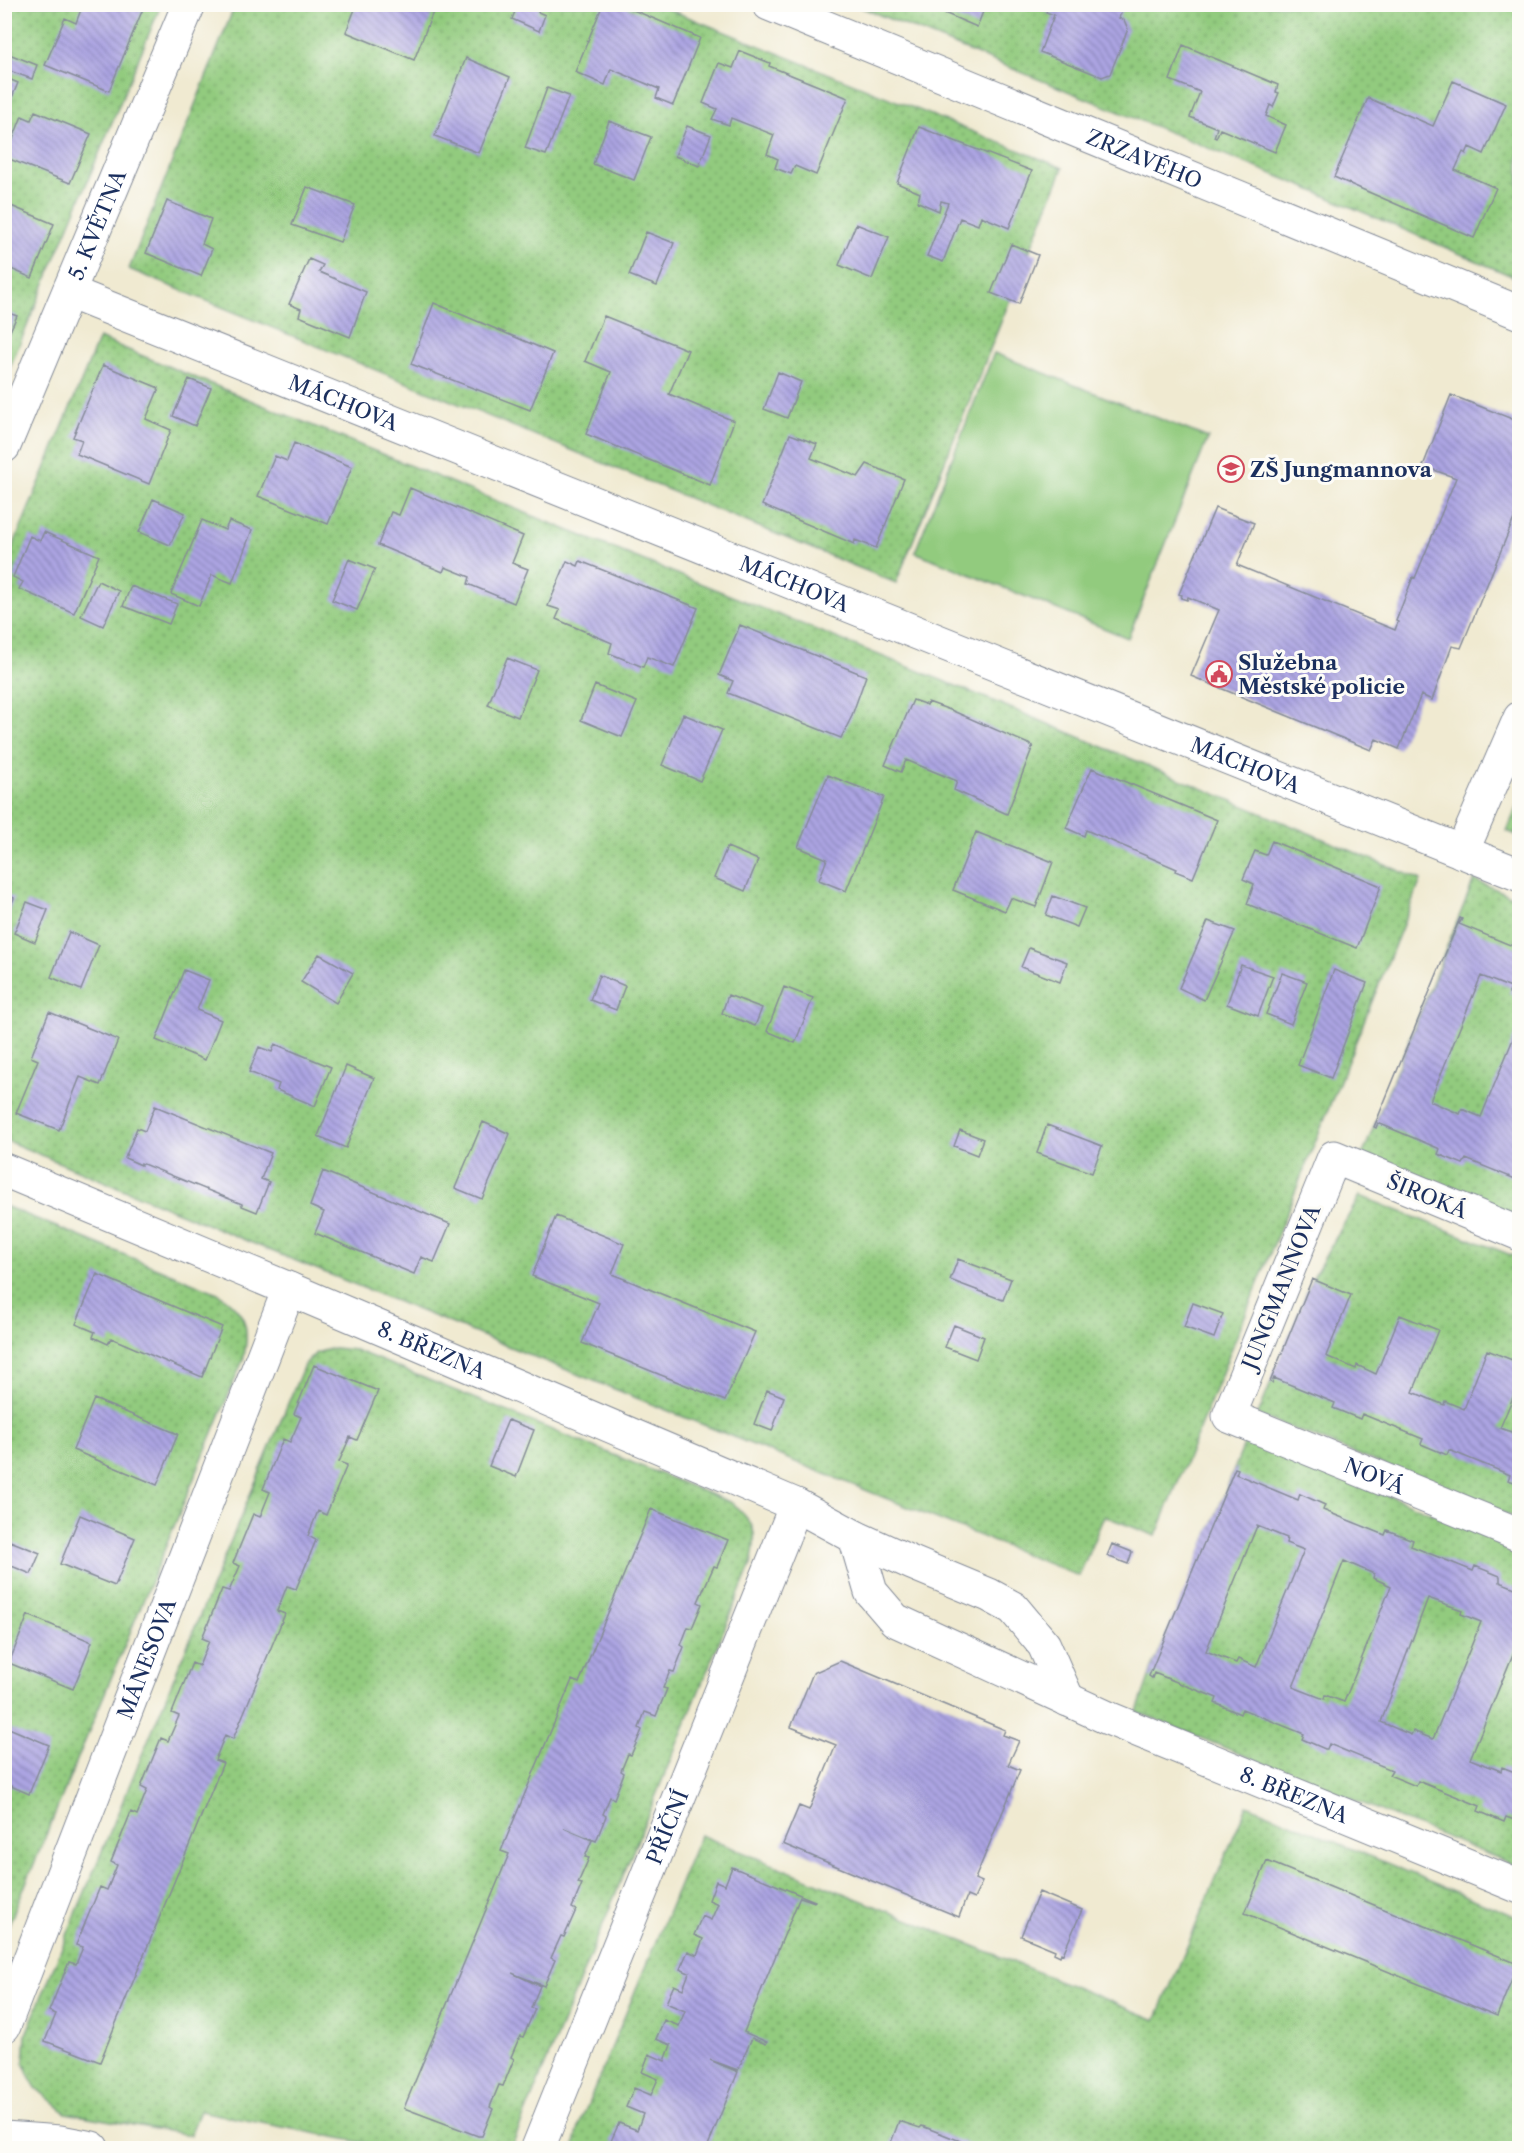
<svg xmlns="http://www.w3.org/2000/svg" width="1524" height="2153" font-family="'Libre Caslon Text',serif">
	<style>
		.grass { fill: url(#grass-dots); stroke: #567d6e; stroke-width: 1.5 }
		.pitch { fill: #92cb7e; stroke: #567d6e; stroke-width: 1.5 }
		.building { fill: url(#building-back-hatch); fill-rule: evenodd }
		.lines { fill: none; stroke-linecap: round; stroke-linejoin: round }
		.minor-casing { stroke: #868c98; stroke-width: 35 }
		.minor { stroke: #fff; stroke-width: 33 }
		.labels { text-anchor: middle; dominant-baseline: central; stroke-width: 6; stroke-linejoin: round; paint-order: stroke }
		.street-label { font-size: 21px; fill: #1b2f5e; stroke: #fdfcf7 }
		.poi-label { font-size: 21px; font-weight: bold; fill: #1b2f5e; stroke: #fdfcf7; text-anchor: start }
	</style>
	<defs>
		<pattern id="grass-dots" width="8" height="8" patternUnits="userSpaceOnUse" patternTransform="scale(1.5)"><rect width="8" height="8" fill="#92cb7e"/><path d="M2 2h.1M6 6h.1" fill="none" stroke="#76a56a" stroke-width="1.8" stroke-linecap="round"/></pattern>
		<pattern id="building-back-hatch" width="6" height="6" patternUnits="userSpaceOnUse" patternTransform="scale(1.5)"><rect width="6" height="6" fill="#aca4e2"/><path d="M-1 5l2 2M0 0l6 6M5-1l2 2" fill="none" stroke="#8b86ba"/></pattern>
	</defs>
	<rect width="100%" height="100%" fill="#fdfcf7"/>
	<filter id="ink" filterUnits="userSpaceOnUse"><feTurbulence type="fractalNoise" baseFrequency=".0167" numOctaves="2"/><feDisplacementMap in="SourceGraphic" scale="12" xChannelSelector="R" yChannelSelector="G"/><feConvolveMatrix kernelMatrix="1 2 1 2 8 2 1 2 1" color-interpolation-filters="sRGB"/></filter>
	<filter id="wash" filterUnits="userSpaceOnUse"><feTurbulence type="fractalNoise" baseFrequency=".008" numOctaves="4" result="noise"/><feDisplacementMap in="SourceGraphic" scale="24" xChannelSelector="R" yChannelSelector="G"/><feGaussianBlur stdDeviation="1.35" result="paint"/><feColorMatrix in="noise" values="0 0 0 0 0 0 0 0 0 0 0 0 0 0 0 0 0 1.4 0 .05"/><feComposite in="paint" operator="in"/></filter>
	<g filter="url(#wash)">
		<rect width="100%" height="100%" fill="#f0ead1"/>
		<!-- grass -->
		<path class="grass" d="M5,5H161L5,379Z
			M235,5H658L1063,168L896,583L129,269Z
			M855,5H1519V279L1302,186Z
			M99,338L560,527L991,700L1421,880L1156,1536L1104,1516L1079,1576L264,1248L5,1140V566Z
			M1519,801V836L1507,831Z
			M1474,880L1519,899V1219L1362,1156Z
			M1360,1196L1519,1258V1519L1258,1415L1312,1279Z
			M5,1206L218,1293C246,1312 251,1327 243,1360L5,1934Z
			M334,1348L355,1350L732,1503C756,1524 758,1533 751,1564L511,2148H391L200,2111L190,2135L66,2113L36,2088L28,2074L24,2062L26,2034L304,1365L316,1353Z
			M1247,1437L1519,1549V1867L1137,1712L1151,1671L1193,1573Z
			M1247,1805L1519,1918V2148H574L579,2126L700,1835L1156,2020Z"/>
		<!-- pitch -->
		<path class="pitch" d="M994,353L1208,438L1128,638L915,552Z"/>
		<g id="blocks">
			<!-- building -->
			<path class="building" d="M83,4H145L109,91L45,65L65,18L76,23Z
				M357,4H428L435,7L414,60L346,32Z
				M505,4H541L538,12L545,15L539,31L512,19L516,9Z
				M603,4H619L700,38L673,105L656,98L659,89L611,69L605,85L575,72Z
				M923,4H986L977,27Z
				M1049,5H1124L1119,18L1124,20L1128,29L1110,74L1102,77L1040,52L1054,15L1046,12Z
				M1183,45L1278,85L1276,92L1279,93L1273,107L1270,105L1266,116L1286,125L1275,152L1220,129L1216,138L1214,137L1217,128L1190,117L1200,92L1170,80Z
				M740,51L770,63L769,66L848,98L816,175L795,166L791,174L775,168L778,159L767,154L774,135L731,118L729,125L712,119L717,109L703,103L719,63L733,68Z
				M4,52L37,65L32,79L4,69Z
				M466,58L510,77L479,153L435,136Z
				M4,77L18,83L8,107L4,105Z
				M1453,81L1506,104L1484,154L1469,147L1466,154L1463,152L1455,170L1496,188L1474,238L1334,177L1368,98L1433,126Z
				M547,88L569,96L546,155L525,148Z
				M35,111L91,134L70,183L4,157V138L12,141L22,116L31,120Z
				M609,121L651,137L634,180L593,164Z
				M687,126L711,135L699,166L675,156Z
				M919,127L1032,171L1009,228L981,216L978,225L960,218L943,262L927,256L948,203L941,201L939,211L918,202L920,193L897,183Z
				M307,187L355,205L340,242L292,225Z
				M167,201L211,219L202,244L212,249L201,276L146,253Z
				M4,203L54,224L32,278L4,266Z
				M856,224L889,237L872,279L839,265Z
				M646,232L674,243L657,286L629,275Z
				M1011,244L1038,255L1019,304L991,293Z
				M309,259L323,265L319,272L366,292L350,337L299,316L301,309L289,304Z
				M434,303L553,353L530,410L411,364Z
				M4,311L17,316L4,344Z
				M604,316L688,350L669,394L734,421L710,485L586,434L611,372L585,361Z
				M103,365L159,388L146,419L171,430L149,484L77,454L82,440L73,437Z
				M778,372L801,382L787,418L764,409Z
				M189,379L211,388L195,426L173,416Z
				M1451,395L1520,422V504L1461,648L1452,646L1432,700L1421,695L1399,749L1376,739L1371,750L1191,676L1219,610L1188,597L1187,600L1181,598L1182,595L1179,594L1215,508L1254,523L1237,565L1395,630L1398,622L1396,621L1413,577L1415,578L1456,478L1423,466Z
				M790,434L817,444L811,458L858,477L867,464L904,479L876,548L855,540L854,544L762,505Z
				M294,443L352,467L328,524L258,496L275,456L287,461Z
				M410,488L523,536L512,563L528,569L514,603L468,584L470,577L445,567L443,572L378,545L391,512L399,515Z
				M153,499L185,513L170,545L139,532Z
				M202,520L225,530L229,521L252,530L232,583L212,575L199,606L171,594Z
				M44,532L99,556L74,613L19,589L23,582L13,577L30,536L40,541Z
				M349,559L375,569L357,610L332,600Z
				M567,561L578,566L580,561L698,608L674,667L647,657L643,667L609,653L612,643L556,619L560,610L548,606Z
				M98,581L119,591L103,626L81,616Z
				M131,586L177,604L169,624L123,606Z
				M740,625L866,676L851,718L841,738L728,693L733,681L719,675Z
				M507,658L537,670L518,717L488,705Z
				M595,685L637,702L622,737L581,720Z
				M913,700L927,705L928,702L953,711L1033,746L1007,814L954,790L957,781L906,760L901,772L885,765Z
				M683,714L722,730L700,781L662,765Z
				M1092,768L1217,820L1193,878L1175,871L1177,869L1086,830L1084,836L1066,828Z
				M828,775L884,797L846,891L819,880L827,859L798,847Z
				M976,832L1053,862L1036,907L1011,898L1005,911L953,890Z
				M1272,841L1381,886L1357,948L1247,904L1254,884L1243,879L1255,851L1266,855Z
				M727,847L758,860L745,891L714,878Z
				M5,894L14,898L5,921Z
				M1053,896L1085,908L1077,927L1046,915Z
				M27,902L48,910L35,942L14,933Z
				M1460,918L1462,919L1459,924L1520,949V997L1509,993L1511,988L1481,976L1430,1101L1460,1114L1462,1109L1481,1117L1520,1022V1132L1517,1137L1520,1138V1181L1466,1159L1463,1164L1438,1154L1440,1149L1378,1123L1376,1128L1374,1127Z
				M1208,921L1235,931L1204,1000L1179,988Z
				M69,932L99,945L81,990L51,977Z
				M1029,948L1067,962L1060,982L1021,967Z
				M319,954L353,973L336,1003L301,982Z
				M1241,965L1273,976L1258,1016L1227,1004Z
				M184,970L209,980L197,1010L221,1020L205,1060L156,1040Z
				M1334,970L1367,983L1331,1078L1298,1065Z
				M1282,973L1307,982L1291,1024L1266,1014Z
				M599,975L625,986L616,1010L590,1000Z
				M784,987L813,998L795,1043L767,1031Z
				M728,995L762,1008L755,1026L722,1013Z
				M49,1012L118,1040L100,1085L80,1077L59,1130L16,1113L38,1060L31,1057Z
				M275,1044L331,1067L315,1106L277,1090L279,1084L249,1072L259,1047L272,1052Z
				M346,1066L374,1078L346,1148L318,1136Z
				M155,1106L271,1153L261,1179L269,1182L257,1212L242,1206V1204L141,1163V1165L125,1158L137,1128L145,1131Z
				M483,1122L510,1134L482,1199L455,1188Z
				M1047,1125L1102,1146L1092,1173L1037,1153Z
				M960,1130L983,1139L977,1155L954,1146Z
				M323,1171L450,1224L434,1262L421,1257L414,1274L315,1233L324,1212L310,1206Z
				M556,1216L624,1244L612,1274L755,1332L725,1401L582,1343L599,1303L532,1276Z
				M958,1259L1011,1279L1003,1300L950,1280Z
				M97,1274L222,1327L202,1377L111,1338L108,1344L93,1337L95,1332L76,1324Z
				M1312,1279L1351,1295L1326,1356L1356,1369L1357,1365L1376,1374L1400,1315L1438,1330L1413,1392L1444,1405L1445,1401L1464,1409L1487,1350L1520,1363V1381L1500,1428L1520,1435V1484L1508,1480L1510,1475L1449,1450L1447,1455L1421,1444L1423,1439L1362,1414L1360,1419L1333,1408L1335,1403L1274,1378L1272,1383L1270,1382Z
				M1193,1303L1223,1314L1214,1338L1184,1327Z
				M954,1325L984,1337L976,1359L945,1347Z
				M314,1365L378,1391L357,1440L350,1437L339,1462L347,1465L326,1515L318,1511L308,1536L316,1540L296,1589L287,1586L277,1611L285,1614L233,1739L225,1735L215,1760L223,1763L100,2062L45,2041L56,2014L49,2011L69,1962L76,1964L83,1947L76,1945L100,1887L107,1890L117,1865L111,1862L131,1812L137,1815L147,1790L141,1787L161,1738L168,1741L179,1716L172,1713L192,1663L199,1666L209,1641L202,1638L222,1589L229,1591L240,1566L233,1563L253,1514L260,1517L270,1492L263,1489L283,1439L290,1442L301,1417L294,1414Z
				M767,1390L784,1397L772,1431L754,1424Z
				M94,1399L178,1434L157,1485L73,1450Z
				M508,1420L534,1430L516,1477L489,1466Z
				M1235,1468L1238,1469L1236,1474L1298,1500L1300,1494L1325,1505L1323,1510L1385,1535L1387,1530L1413,1540L1411,1546L1473,1571L1475,1566L1500,1576V1582L1520,1590V1637L1470,1759L1501,1771L1502,1767L1520,1774V1822L1506,1817L1504,1822L1478,1811L1480,1806L1418,1781L1416,1786L1389,1775L1392,1770L1329,1744L1327,1749H1325L1302,1739L1304,1734L1242,1709L1240,1714L1238,1713L1215,1703L1217,1698L1154,1673L1152,1678L1149,1676ZM1257,1526L1287,1538L1286,1543L1304,1550L1256,1667L1238,1659L1236,1663L1206,1651ZM1344,1561L1374,1574L1373,1578L1391,1586L1344,1702L1325,1695L1324,1699L1293,1687ZM1428,1598L1462,1610L1461,1614L1481,1622L1433,1739L1413,1731L1411,1735L1381,1722Z
				M651,1509L728,1540L717,1567L714,1566L698,1602L702,1604L692,1628L688,1627L681,1645L684,1647L674,1672L670,1671L663,1688L667,1689L656,1716L645,1712L639,1728L642,1730L631,1755L628,1754L621,1771L624,1773L614,1799L610,1797L603,1814L606,1816L596,1841L564,1828L592,1840L585,1857L589,1858L578,1883L582,1884L572,1908L576,1910L564,1937L561,1936L551,1958L555,1960L544,1986L512,1973L540,1986L531,2008L535,2009L523,2037L520,2036L511,2057L514,2059L503,2086L499,2085L490,2107L493,2109L482,2136H478L404,2108L509,1854L501,1851L572,1680L579,1683Z
				M80,1515L135,1538L115,1586L60,1564Z
				M10,1541L40,1553L31,1574L4,1563V1556Z
				M1112,1544L1132,1552L1128,1564L1107,1556Z
				M28,1615L92,1642L73,1689L9,1663Z
				M840,1661L1005,1730L1003,1735L1019,1741L1008,1765L1020,1770L975,1879L982,1882L974,1899L967,1896L959,1917L783,1844L799,1806L809,1810L836,1745L791,1727L813,1673Z
				M4,1726L49,1745L29,1794L4,1783Z
				M1267,1861L1518,1964L1497,2016L1245,1913Z
				M732,1867L815,1901L814,1902L800,1897L744,2032L767,2042L766,2044L752,2038L738,2070L710,2060L738,2072L707,2148H627L611,2141L619,2123L637,2130L643,2114L626,2107L634,2088L651,2095L658,2079L642,2072L649,2054L665,2061L671,2045L656,2039L664,2020L679,2026L685,2011L666,2003L674,1985L683,1989L689,1973L680,1969L688,1951L697,1955L703,1939L694,1935L702,1916L711,1920L718,1904L709,1900L716,1881L725,1885Z
				M1039,1892L1082,1910L1063,1954L1061,1953L1060,1956L1054,1953L1055,1950L1021,1936Z
				M899,2121L920,2128L922,2126L978,2148H889Z"/>
		</g>
	</g>
	<g filter="url(#ink)">
		<use href="#blocks" fill-opacity="0" stroke="#868c98" stroke-width="1.5"/>
		<g class="lines">
			<defs>
				<g id="minor">
					<path id="s1" d="M769,4L1520,313"/>
					<path id="s2" d="M69,292L1520,875"/>
					<path id="s3" d="M4,446L189,4"/>
					<path d="M1462,852L1520,718"/>
					<path id="s4" d="M4,1170L289,1289L796,1505L855,1537L912,1563L989,1595L1013,1608L1044,1645L1068,1700"/>
					<path id="s5" d="M1520,1234L1334,1157L1229,1416L1520,1535"/>
					<path id="s6" d="M855,1537L871,1592L895,1620L1108,1718L1520,1887"/>
					<path id="s7" d="M4,2026L289,1289"/>
					<path d="M4,2138L60,2142L92,2148"/>
					<path id="s8" d="M538,2148L796,1505"/>
				</g>
			</defs>
			<!-- minor casing -->
			<use href="#minor" class="minor-casing"/>
			<!-- minor -->
			<use href="#minor" class="minor"/>
		</g>
	</g>
	<!-- icons -->
	<defs>
		<symbol id="school-ring" viewBox="-11 -11 22 22"><circle r="9.5" fill="#fdfcf7" stroke="#d1495b" stroke-width="1.5"/><path d="M0-5L7-2L0 1L-7-2ZM-4 1L0 2.5L4 1V4Q0 6-4 4Z" fill="#d1495b"/></symbol>
		<symbol id="civic-ring" viewBox="-11 -11 22 22"><circle r="9.5" fill="#fdfcf7" stroke="#d1495b" stroke-width="1.5"/><path d="M-.6-6.5H3V-4.5H.6V-3L4-1V1h2V6H-6V1h2V-1L-.6-3ZM-1.2 2.5V6h2.4V2.5Z" fill="#d1495b"/></symbol>
	</defs>
	<g fill-rule="evenodd">
		<use href="#school-ring" x="1216" y="454" width="30" height="30"/>
		<use href="#civic-ring" x="1204" y="659" width="30" height="30"/>
	</g>
	<g class="labels">
		<!-- street labels -->
		<g class="street-label">
			<text stroke="none"><textPath href="#s1" startOffset="406">ZRZAVÉHO</textPath></text>
			<text stroke="none"><textPath href="#s3" startOffset="240">5. KVĚTNA</textPath></text>
			<text stroke="none"><textPath href="#s2" startOffset="296">MÁCHOVA</textPath></text>
			<text stroke="none"><textPath href="#s2" startOffset="782">MÁCHOVA</textPath></text>
			<text stroke="none"><textPath href="#s2" startOffset="1268">MÁCHOVA</textPath></text>
			<text transform="translate(1427 1196) rotate(22)">ŠIROKÁ</text>
			<text transform="translate(1281 1287) rotate(-68)">JUNGMANNOVA</text>
			<text stroke="none"><textPath href="#s4" startOffset="464">8. BŘEZNA</textPath></text>
			<text stroke="none"><textPath href="#s5" startOffset="638">NOVÁ</textPath></text>
			<text stroke="none"><textPath href="#s7" startOffset="394">MÁNESOVA</textPath></text>
			<text stroke="none"><textPath href="#s6" startOffset="530">8. BŘEZNA</textPath></text>
			<text stroke="none"><textPath href="#s8" startOffset="346">PŘÍČNÍ</textPath></text>
		</g>
		<!-- poi labels -->
		<g class="poi-label">
			<text x="1250" y="469">ZŠ Jungmannova</text>
			<text x="1238" y="662">Služebna<tspan x="1238" dy="24">Městské policie</tspan></text>
		</g>
	</g>
	<!-- margin -->
	<rect width="1524" height="2153" fill="none" stroke="#fdfcf7" stroke-width="24"/>
</svg>
